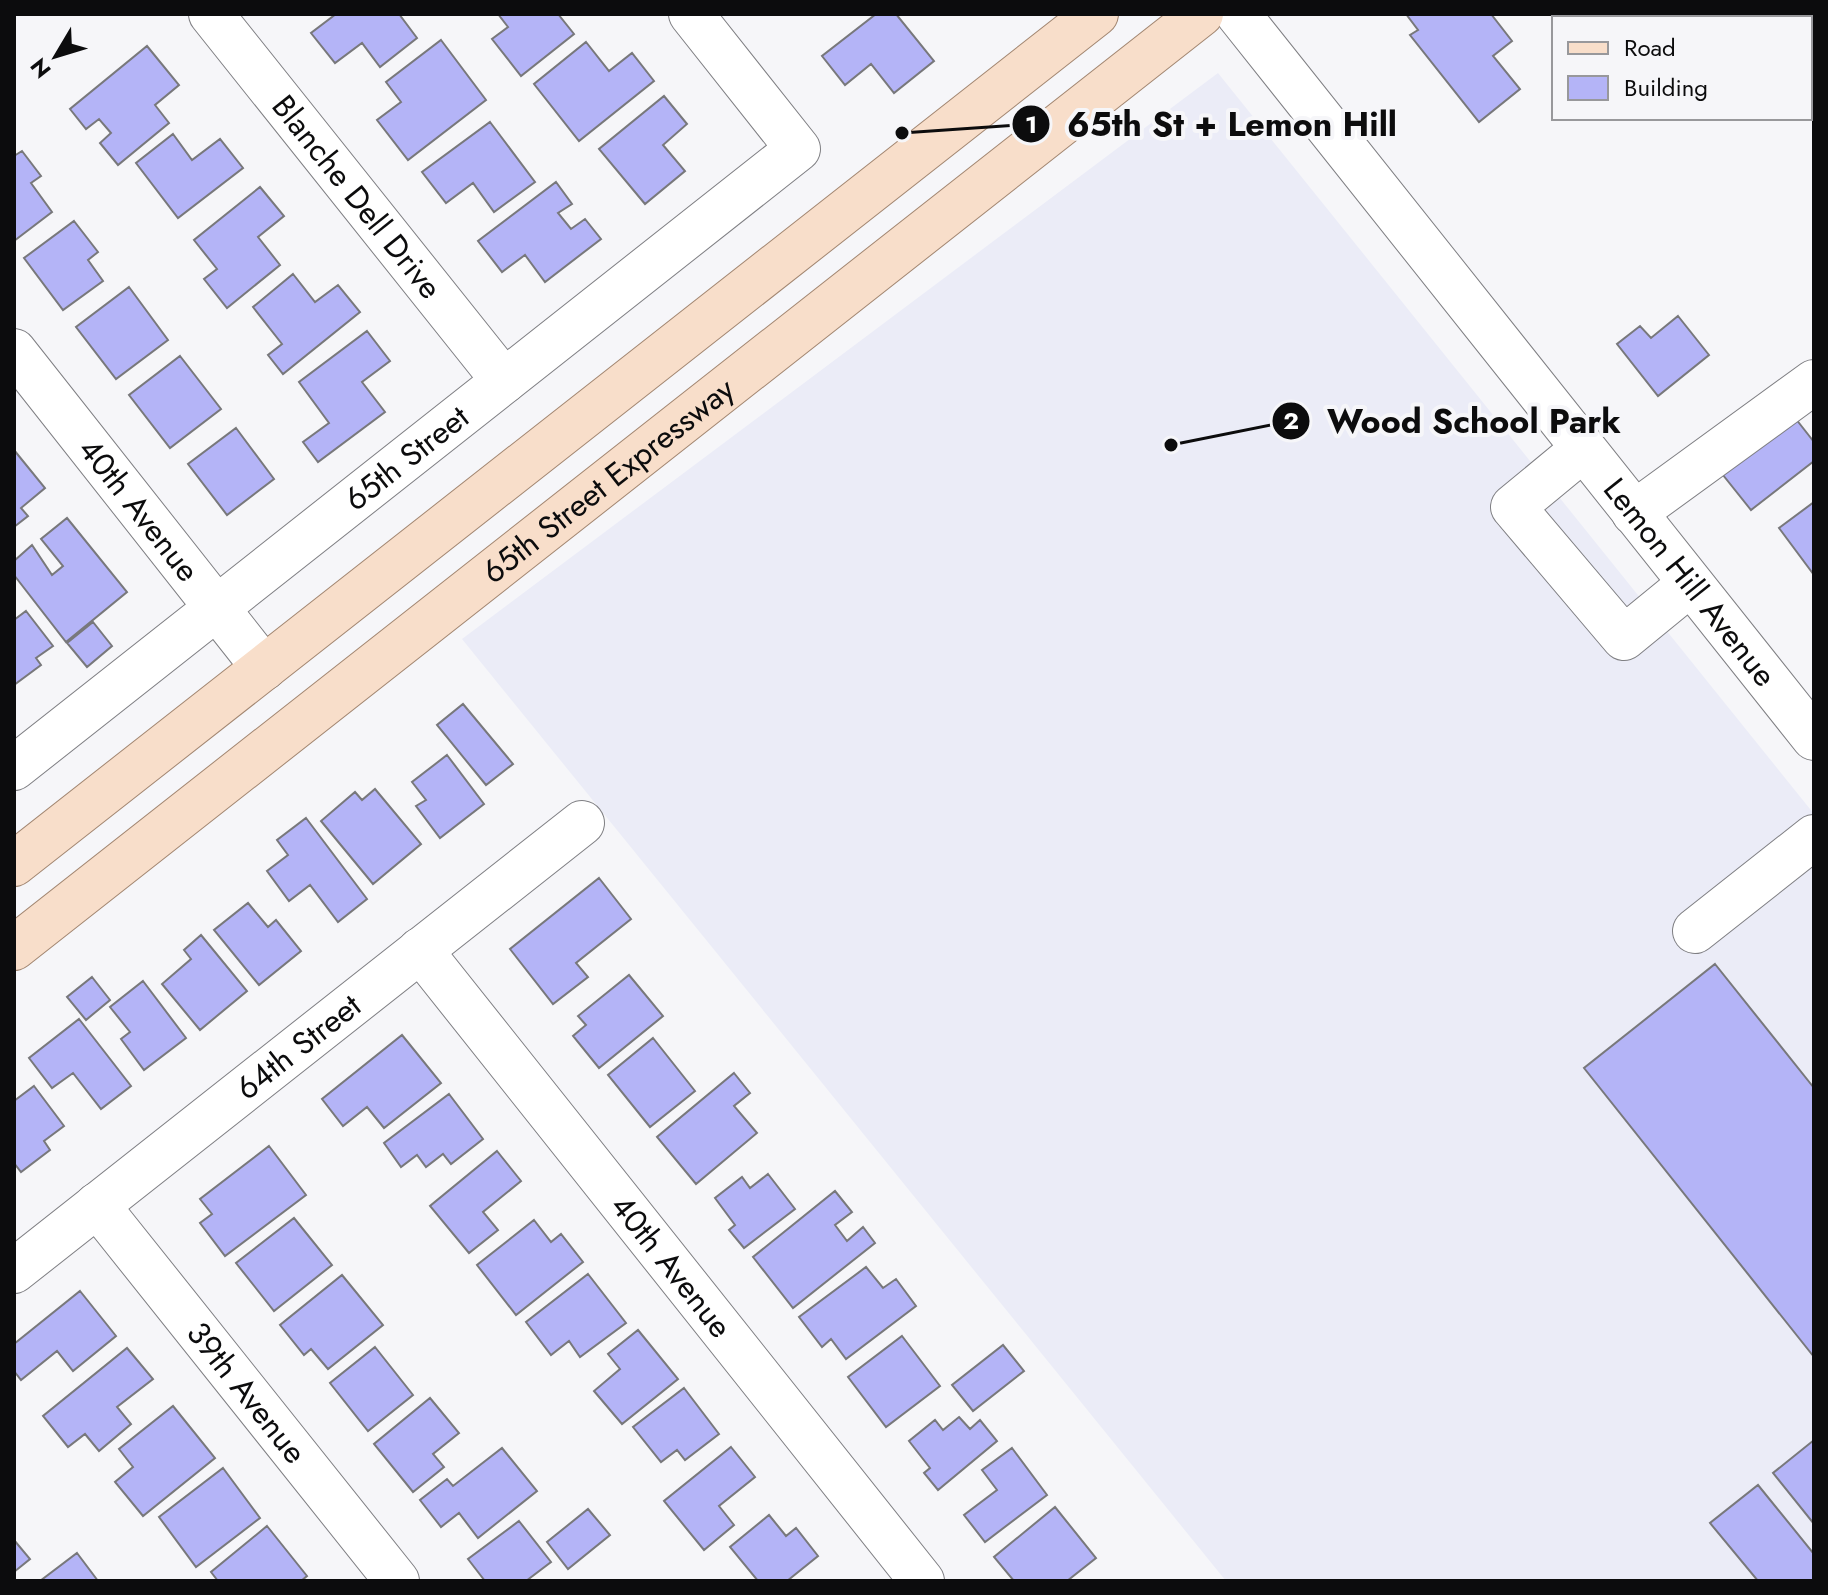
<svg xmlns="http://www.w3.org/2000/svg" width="1828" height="1595" font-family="Jost,sans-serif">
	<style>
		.built { fill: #ebecf7 }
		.building { fill: #b4b4f7; stroke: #78787b; stroke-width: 2 }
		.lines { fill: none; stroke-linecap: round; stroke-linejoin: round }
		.minor-casing { stroke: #7f7f83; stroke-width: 46 }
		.major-casing { stroke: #a28671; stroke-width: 46 }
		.minor { stroke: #fff; stroke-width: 44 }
		.major { stroke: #f8deca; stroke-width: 44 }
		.labels { text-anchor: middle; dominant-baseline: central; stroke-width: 8; stroke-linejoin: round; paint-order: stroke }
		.street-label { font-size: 32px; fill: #0c0c0d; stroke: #f6f6f9 }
		.leader { fill: none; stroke: #0c0c0d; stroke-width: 3 }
		.callout-dot { fill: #0c0c0d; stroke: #f6f6f9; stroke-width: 3 }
		.mark-label { font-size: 24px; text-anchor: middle; font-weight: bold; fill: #fff }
		.callout-label { font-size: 34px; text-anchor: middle; font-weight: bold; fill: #0c0c0d; stroke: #f6f6f9; stroke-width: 8; stroke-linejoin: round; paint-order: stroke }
	</style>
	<rect width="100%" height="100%" fill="#f6f6f9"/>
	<!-- built -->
	<path class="built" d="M1218,73L1814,814V1581H1226L462,639Z"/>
	<!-- building -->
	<path class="building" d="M336,14H399L417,38L380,67L362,43L335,63L311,33Z
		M498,14H558L574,34L521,76L492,39L508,27Z
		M876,14H896L934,61L894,93L871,64L845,85L822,56Z
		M1406,14H1491L1512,41L1493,56L1520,89L1479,122L1410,35L1418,30Z
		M1627,14H1694L1689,18H1630Z
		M441,40L486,100L408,160L377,120L401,102L386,82Z
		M586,42L609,71L632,53L654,81L579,141L534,84Z
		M147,46L179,85L155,105L169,123L118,165L100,143L111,133L99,119L86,129L70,109Z
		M664,96L687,124L663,145L685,171L645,204L599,149Z
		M490,122L535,182L494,212L473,183L446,203L422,172Z
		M173,134L192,160L220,139L243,168L178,218L136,163Z
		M22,151L41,176L31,183L52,212L14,241V156Z
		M556,182L572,204L558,213L571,229L585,219L601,239L545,282L525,255L502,272L478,241Z
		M260,187L284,216L258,237L280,265L227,308L204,279L217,269L194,240Z
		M74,221L98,252L88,260L103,281L63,310L24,258Z
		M293,274L315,302L338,285L360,312L283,374L268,355L282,344L253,307Z
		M129,287L168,340L116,379L76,327Z
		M1678,316L1709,355L1658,396L1617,344L1640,326L1651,338Z
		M367,331L390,361L362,382L385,412L318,462L303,442L329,423L299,382Z
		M180,356L221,409L170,448L129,395Z
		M1792,414L1814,442V461L1751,510L1719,470Z
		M236,428L274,479L227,515L188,464Z
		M14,450L45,488L21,508L28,516L14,527Z
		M1814,502V575L1779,528Z
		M67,518L127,592L66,642L14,575V561L32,545L52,575L63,566L41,539Z
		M26,611L53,646L36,658L41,665L14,685V620Z
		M93,622L112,646L87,667L67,643Z
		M463,704L513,764L486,785L437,725Z
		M447,755L484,804L440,838L416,806L426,800L412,782Z
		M375,789L421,844L373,884L321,821L355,792L362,800Z
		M306,818L367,899L338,922L310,885L289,901L267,871L288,855L277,840Z
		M599,878L631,919L576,963L588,977L553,1004L510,949Z
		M248,903L268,927L276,920L301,951L259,985L214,930Z
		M201,935L247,991L200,1030L162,984L191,959L184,950Z
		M1715,964L1814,1088V1357L1584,1068Z
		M629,975L663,1016L599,1068L573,1036L586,1025L578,1016Z
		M92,977L110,1000L86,1020L67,997Z
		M143,981L186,1038L144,1070L121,1039L130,1032L110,1007Z
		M79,1019L131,1086L101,1109L73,1073L52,1088L29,1058Z
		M402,1035L441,1083L384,1128L367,1107L343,1126L322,1099Z
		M653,1038L695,1091L650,1127L608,1075Z
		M734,1073L750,1093L734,1106L757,1133L696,1184L657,1137Z
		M34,1086L64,1126L44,1141L50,1150L21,1172L14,1163V1101Z
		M449,1094L483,1139L451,1164L443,1154L426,1167L417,1155L401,1167L384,1143Z
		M269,1146L306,1195L225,1256L200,1223L212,1214L200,1199Z
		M497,1151L521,1181L483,1212L498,1230L469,1253L430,1206Z
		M768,1174L795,1209L744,1248L729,1230L735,1225L715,1198L742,1177L750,1188Z
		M835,1191L852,1212L835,1225L847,1241L863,1227L875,1243L793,1308L753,1257Z
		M294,1218L332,1265L274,1311L236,1263Z
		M534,1220L551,1242L561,1234L583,1262L516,1315L477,1265Z
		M866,1267L883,1288L896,1279L916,1306L846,1359L831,1339L822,1347L799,1317Z
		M588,1274L626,1323L580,1357L569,1341L551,1355L526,1322Z
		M342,1275L383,1325L328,1369L311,1349L304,1355L280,1325Z
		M80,1291L116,1336L73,1371L57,1351L21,1380L14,1371V1344Z
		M638,1330L678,1379L622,1424L594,1391L620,1369L608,1354Z
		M902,1336L940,1386L886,1427L848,1377Z
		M1003,1345L1024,1371L973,1411L952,1385Z
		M375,1347L413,1395L368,1431L330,1383Z
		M127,1348L153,1379L117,1407L131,1424L99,1451L85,1434L68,1447L43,1416Z
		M684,1388L719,1434L685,1460L677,1450L661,1462L633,1427Z
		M430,1398L459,1433L433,1454L444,1467L413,1492L374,1444Z
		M173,1406L215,1458L143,1516L115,1482L133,1467L119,1449Z
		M959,1417L970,1429L980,1420L997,1441L938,1490L924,1473L930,1468L909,1441L935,1420L943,1430Z
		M1814,1440V1524L1773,1473Z
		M731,1447L755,1477L719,1506L734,1525L704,1550L664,1501Z
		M502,1448L537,1491L478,1538L459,1513L441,1527L420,1500L447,1479L453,1486Z
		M1012,1448L1047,1495L985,1542L964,1515L997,1490L982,1470Z
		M223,1468L260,1518L196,1567L159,1517Z
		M1758,1485L1814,1554V1581H1758L1710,1523Z
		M1055,1507L1096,1558L1067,1581H1014L994,1557Z
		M588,1509L610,1535L568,1569L547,1542Z
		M769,1515L786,1536L796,1528L818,1556L787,1581H758L730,1547Z
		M519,1521L551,1562L526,1581H485L468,1559Z
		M267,1526L307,1576L301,1581H218L211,1572Z
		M14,1540L30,1559L14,1572Z
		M77,1553L98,1581H40Z"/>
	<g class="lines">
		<defs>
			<g id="minor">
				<path id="s1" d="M211,14L504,381"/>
				<path id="s2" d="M1238,14L1814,738"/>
				<path id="s3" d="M14,351L264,668"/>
				<path d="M1582,450L1513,507L1624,638L1690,584"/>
				<path d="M1634,513L1814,382"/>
				<path id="s4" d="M14,768L798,149L691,14"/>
				<path d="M1695,931L1814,837"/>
				<path id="s5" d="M420,950L922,1581"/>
				<path id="s6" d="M97,1205L397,1581"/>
				<path id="s7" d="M14,1271L582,823"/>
			</g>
			<g id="major">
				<path d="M14,864L1096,14"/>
				<path id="s8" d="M14,948L1201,14"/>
			</g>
		</defs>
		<!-- minor casing -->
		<use href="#minor" class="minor-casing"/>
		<!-- major casing -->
		<use href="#major" class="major-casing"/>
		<!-- minor -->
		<use href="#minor" class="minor"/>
		<!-- major -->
		<use href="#major" class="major"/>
	</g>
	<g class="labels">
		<!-- street labels -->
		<g class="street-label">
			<text stroke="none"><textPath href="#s1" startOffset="234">Blanche Dell Drive</textPath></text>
			<text stroke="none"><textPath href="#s4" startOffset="500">65th Street</textPath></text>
			<text stroke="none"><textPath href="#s8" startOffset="756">65th Street Expressway</textPath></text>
			<text stroke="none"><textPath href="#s3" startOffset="202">40th Avenue</textPath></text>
			<text stroke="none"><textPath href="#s2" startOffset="726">Lemon Hill Avenue</textPath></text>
			<text stroke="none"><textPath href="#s7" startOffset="362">64th Street</textPath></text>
			<text stroke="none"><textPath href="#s5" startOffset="404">40th Avenue</textPath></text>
			<text stroke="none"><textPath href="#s6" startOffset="240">39th Avenue</textPath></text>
		</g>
	</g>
	<!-- callouts -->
	<path class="leader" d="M902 133L1031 124M1171 445L1291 421"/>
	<g class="callout-dot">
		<circle cx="902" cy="133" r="8"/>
		<circle cx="1171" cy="445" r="8"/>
		<circle cx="1031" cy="124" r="20"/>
		<circle cx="1291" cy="421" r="20"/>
	</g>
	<g class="mark-label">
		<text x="1031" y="133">1</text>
		<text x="1291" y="429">2</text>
	</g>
	<g class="callout-label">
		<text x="1232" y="136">65th St + Lemon Hill</text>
		<text x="1474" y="433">Wood School Park</text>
	</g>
	<!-- border -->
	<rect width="1828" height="1595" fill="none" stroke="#0c0c0d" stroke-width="32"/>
	<!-- legend -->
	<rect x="1552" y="16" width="260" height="104" fill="#f6f6f9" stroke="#98989b" stroke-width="2"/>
	<rect x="1568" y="42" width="40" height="12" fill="#f8deca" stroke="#98989b" stroke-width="2"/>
	<text x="1624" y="56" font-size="24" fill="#0c0c0d">Road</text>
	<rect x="1568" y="76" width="40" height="24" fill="#b4b4f7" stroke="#98989b" stroke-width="2"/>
	<text x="1624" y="96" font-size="24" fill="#0c0c0d">Building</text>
	<!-- north arrow -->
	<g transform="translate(56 56) rotate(232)" stroke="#f6f6f9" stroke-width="6" paint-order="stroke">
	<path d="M0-6L14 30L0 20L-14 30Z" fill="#0c0c0d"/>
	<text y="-12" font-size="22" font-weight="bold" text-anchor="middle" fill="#0c0c0d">N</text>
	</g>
</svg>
